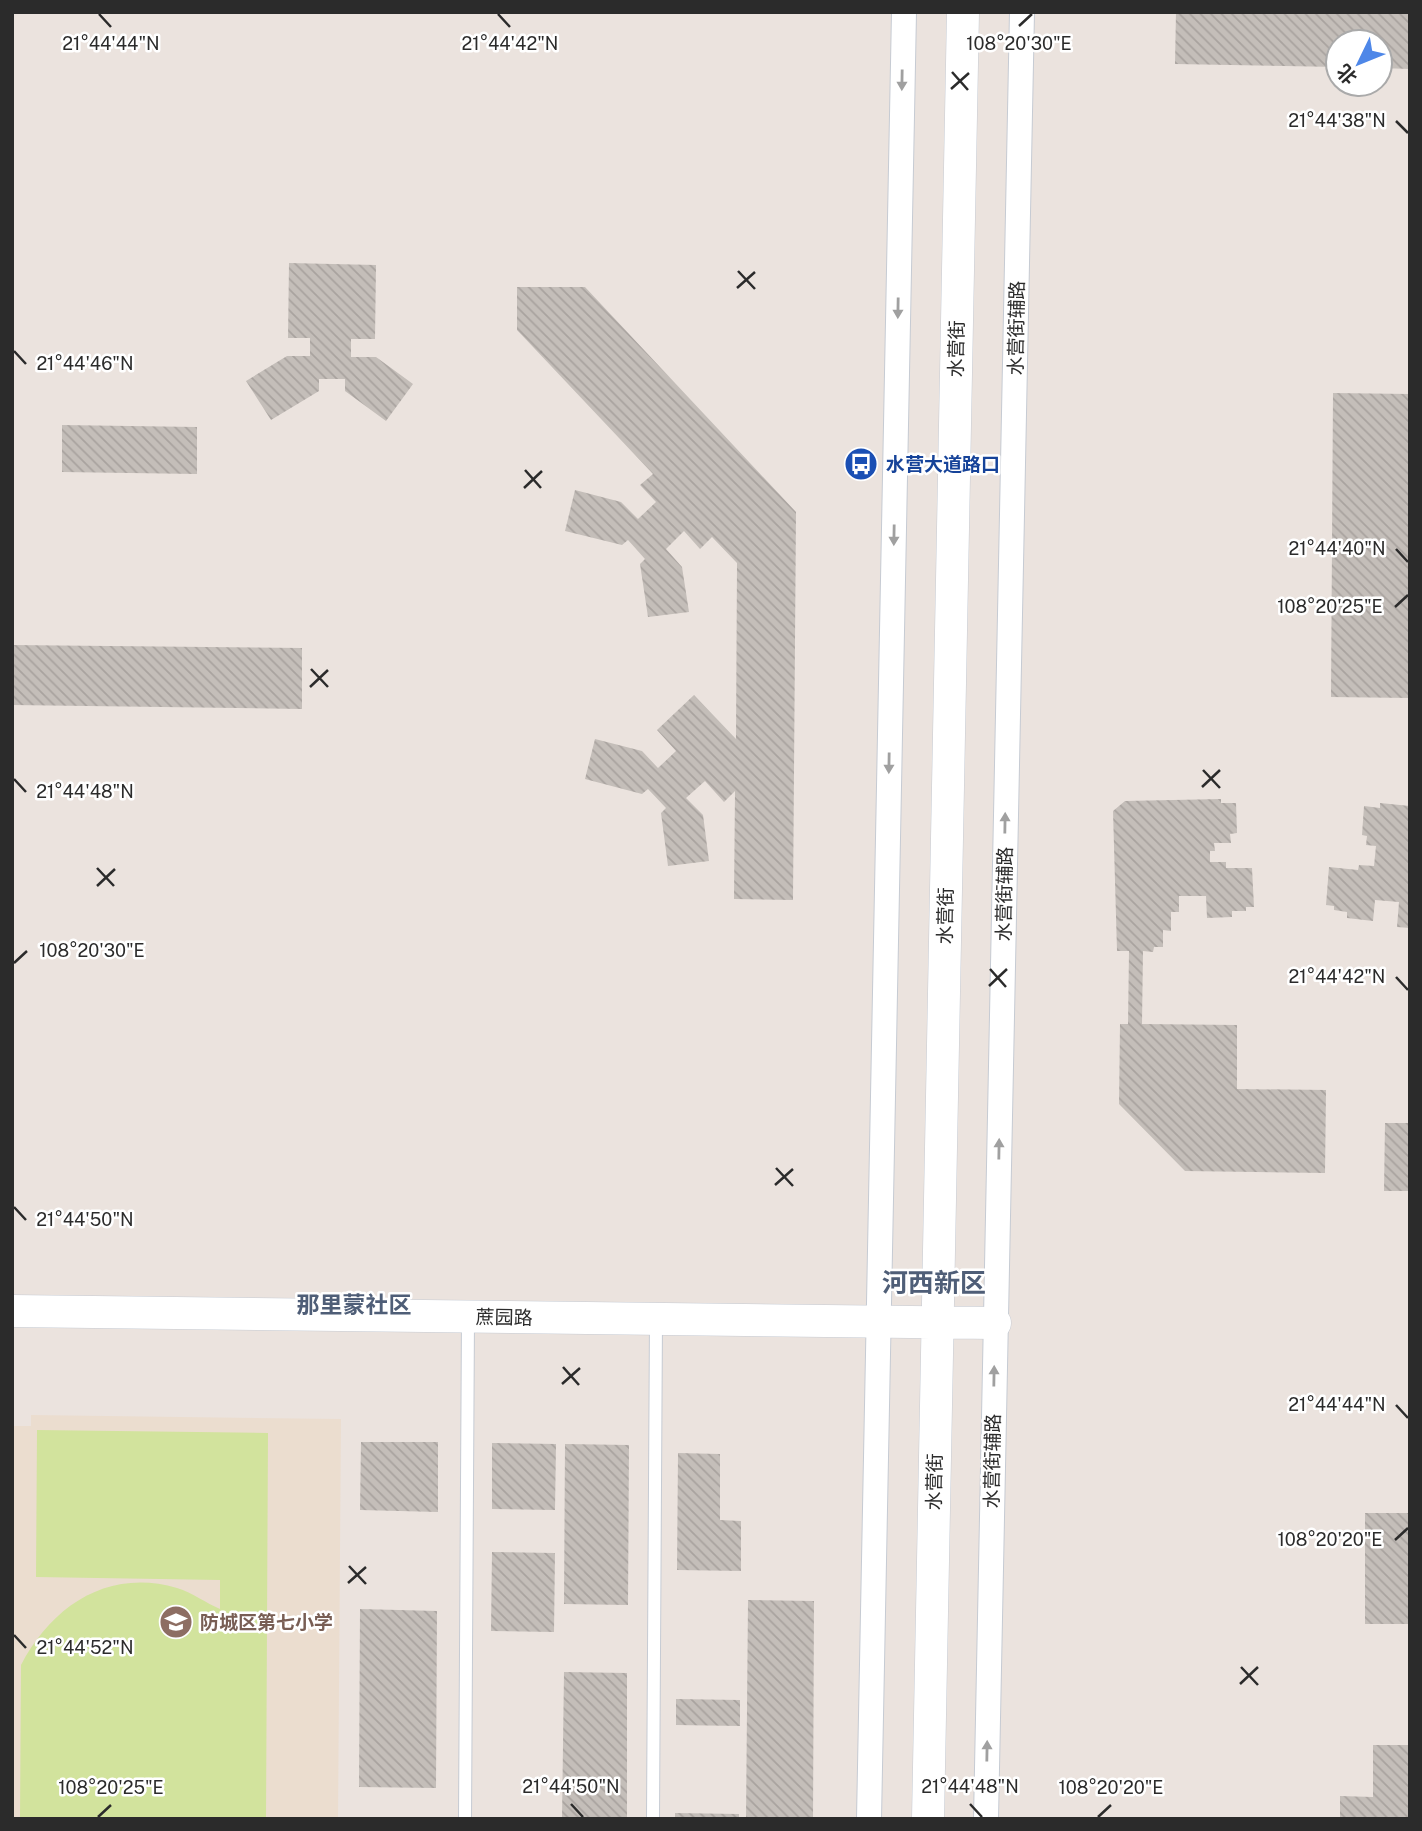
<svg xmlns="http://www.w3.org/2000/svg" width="1422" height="1831" font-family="'Public Sans','Noto Sans SC',sans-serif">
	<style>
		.education { fill: #ebddcf }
		.pitch { fill: #d2e39d }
		.building { fill: url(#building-back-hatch) }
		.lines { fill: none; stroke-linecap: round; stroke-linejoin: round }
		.service-casing { stroke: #c6cbd3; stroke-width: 14 }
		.minor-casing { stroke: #c6cbd3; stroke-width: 26 }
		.tertiary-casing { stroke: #c6cbd3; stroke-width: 33 }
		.service { stroke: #fff; stroke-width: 12 }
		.minor { stroke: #fff; stroke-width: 24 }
		.tertiary { stroke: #fff; stroke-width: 32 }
		.oneway { fill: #a0a0a0 }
		.ticks { fill: none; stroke: #2b2b2b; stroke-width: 2.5 }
		.labels { text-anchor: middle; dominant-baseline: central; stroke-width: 5; stroke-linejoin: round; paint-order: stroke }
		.street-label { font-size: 19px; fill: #2b2b2b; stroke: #fff }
		.transit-label { font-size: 19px; font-weight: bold; fill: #164399; stroke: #fff; text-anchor: start }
		.education-label { font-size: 19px; font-weight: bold; fill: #785e54; stroke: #fff; text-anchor: start }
		.quarter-label { font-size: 23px; font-weight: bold; fill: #4f5e77; stroke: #fff }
		.district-label { font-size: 26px; font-weight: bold; fill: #4f5e77; stroke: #fff }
		.ticks-label { font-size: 18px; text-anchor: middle; fill: #2b2b2b; stroke: #fff; stroke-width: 5; stroke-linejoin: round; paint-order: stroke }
	</style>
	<defs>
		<pattern id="building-back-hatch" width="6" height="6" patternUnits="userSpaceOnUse" patternTransform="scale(1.75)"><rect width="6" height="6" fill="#c4beb9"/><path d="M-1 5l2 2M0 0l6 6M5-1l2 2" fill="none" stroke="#a9a39f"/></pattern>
	</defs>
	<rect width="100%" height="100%" fill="#ebe3de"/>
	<!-- education -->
	<path class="education" d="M31,1415L341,1419L338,1819H12V1426H31Z"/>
	<!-- pitch -->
	<path class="pitch" d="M37,1430L268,1433L266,1819H20L21,1665C52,1606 108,1568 177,1588C193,1593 206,1603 220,1609V1580L36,1577Z"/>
	<!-- building -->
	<path class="building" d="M1176,12H1410V69L1380,68V42H1338V67L1175,64Z
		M289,263L376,265L375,339H351V357H376L413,384L386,421L345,391V379H319V391L271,420L246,381L287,356H310V338H288Z
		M517,287H585L796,512L793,900L734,899L735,791L724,802L705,781L686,798L703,815L709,861L668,866L661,813L666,808L648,789L642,794L585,779L595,739L642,751L658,768L676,751L657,730L694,695L736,739L737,563L712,537L700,549L684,531L666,549L682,567L689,612L648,617L640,564L645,559L628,540L622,545L565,531L575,490L621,502L638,519L656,502L640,485L653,474L517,330Z
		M1333,393L1410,394V698L1331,697Z
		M62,425L197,427V474L62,472Z
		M12,645L302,648V709L12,705Z
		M1221,799V803H1236L1237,833L1230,834L1231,843H1214L1215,851H1210V862H1226V868H1252L1254,907H1246V911H1232V917L1207,918L1206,896H1179V912H1171V931L1163,930V947H1154L1153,952L1143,951L1142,1024L1237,1025V1089L1326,1090L1325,1173L1185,1171L1119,1104L1120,1024H1128L1129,951H1117L1113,811L1125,801Z
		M1380,803L1410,806V928L1397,927L1399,902L1375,900L1373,921L1347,918V912L1334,910V906L1326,905L1329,867L1358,870L1359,865L1374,866L1376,846L1366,845L1367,836L1362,835L1364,806L1380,808Z
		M1385,1123H1410V1191H1384Z
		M361,1442H438V1512L360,1510Z
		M492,1443L556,1444L555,1510L492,1509Z
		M565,1444L629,1445L628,1605L564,1604Z
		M678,1453L720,1454V1520L741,1521V1571L677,1570Z
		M1365,1513H1410V1624H1365Z
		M492,1552L555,1553L554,1632L491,1631Z
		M748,1600L814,1601L813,1819H746Z
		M360,1609L437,1611L436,1788L359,1787Z
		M564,1672L627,1673V1819H562Z
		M676,1699L740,1700V1726L676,1725Z
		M1373,1745H1410V1819H1340V1796L1373,1797Z
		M675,1813L739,1814V1819H675Z"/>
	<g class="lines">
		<defs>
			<path id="service" d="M465,1819L468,1317
				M653,1819L656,1319"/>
			<path id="minor" d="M869,1819L904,12
				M986,1819L1022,12"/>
			<path id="tertiary" d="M12,1311L995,1323
				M928,1819L963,12"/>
		</defs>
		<!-- service casing -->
		<use href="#service" class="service-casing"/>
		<!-- minor casing -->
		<use href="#minor" class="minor-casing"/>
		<!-- tertiary casing -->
		<use href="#tertiary" class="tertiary-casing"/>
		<!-- service -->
		<use href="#service" class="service"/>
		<!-- minor -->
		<use href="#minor" class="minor"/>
		<!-- tertiary -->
		<use href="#tertiary" class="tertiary"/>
	</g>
	<!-- one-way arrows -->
	<defs><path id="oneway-solid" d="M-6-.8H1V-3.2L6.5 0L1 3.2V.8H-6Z" transform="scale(1.75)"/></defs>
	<g class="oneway">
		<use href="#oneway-solid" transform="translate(902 80) rotate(91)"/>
		<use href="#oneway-solid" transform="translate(898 308) rotate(91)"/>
		<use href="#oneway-solid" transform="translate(894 535) rotate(91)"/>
		<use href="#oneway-solid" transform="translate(889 763) rotate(91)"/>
		<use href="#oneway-solid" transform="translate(1005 823) rotate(-89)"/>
		<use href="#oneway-solid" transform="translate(999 1149) rotate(-89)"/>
		<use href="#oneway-solid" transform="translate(994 1376) rotate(-89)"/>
		<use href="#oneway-solid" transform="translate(987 1751) rotate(-89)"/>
	</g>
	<!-- ticks -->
	<path class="ticks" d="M99,14L111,27M498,14L510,27M1019,26L1032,14M952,72L968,90M951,89L969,73M1396,121L1408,133M738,271L755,289M737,288L755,272M14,351L26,364M525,470L541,488M524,488L542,471M1396,549L1408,562M1395,607L1408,595M311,669L328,687M310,687L328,670M1203,770L1220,788M14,779L26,792M1202,787L1220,770M97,868L114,886M97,886L115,869M14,963L27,951M990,969L1006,987M1396,977L1408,990M989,986L1007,969M776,1168L793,1186M775,1185L793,1169M14,1207L26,1220M563,1367L579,1385M562,1384L580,1368M1396,1405L1408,1418M1395,1540L1408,1528M349,1566L366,1584M348,1583L366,1567M14,1635L26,1648M1241,1667L1258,1685M1240,1684L1258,1667M571,1804L583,1817M970,1804L982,1817M98,1817L111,1805M1098,1817L1111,1805"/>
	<!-- icons -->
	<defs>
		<symbol id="bus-disc" viewBox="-11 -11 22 22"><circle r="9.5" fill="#1a4fb4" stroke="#fff"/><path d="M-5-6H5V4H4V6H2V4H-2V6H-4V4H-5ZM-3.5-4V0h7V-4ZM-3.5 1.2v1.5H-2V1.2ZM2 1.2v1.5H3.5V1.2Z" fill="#fff"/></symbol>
		<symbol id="school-disc" viewBox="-11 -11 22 22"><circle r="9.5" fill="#8d6e63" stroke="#fff"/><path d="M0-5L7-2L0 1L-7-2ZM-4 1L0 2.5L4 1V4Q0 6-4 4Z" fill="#fff"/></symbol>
	</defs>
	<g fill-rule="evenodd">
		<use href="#bus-disc" x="842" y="445" width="38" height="38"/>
		<use href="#school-disc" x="157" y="1603" width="38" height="38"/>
	</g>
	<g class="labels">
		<!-- street labels -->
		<g class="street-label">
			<text transform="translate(1016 328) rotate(-89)">水营街辅路</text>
			<text transform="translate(956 349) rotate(-89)">水营街</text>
			<text transform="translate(1004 894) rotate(-89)">水营街辅路</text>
			<text transform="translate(945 916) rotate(-89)">水营街</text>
			<text transform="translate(504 1317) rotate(1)">蔗园路</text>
			<text transform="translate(992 1461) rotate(-89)">水营街辅路</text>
			<text transform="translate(934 1482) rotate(-89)">水营街</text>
		</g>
		<!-- transit labels -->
		<g class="transit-label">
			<text x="886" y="464">水营大道路口</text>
		</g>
		<!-- education labels -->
		<g class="education-label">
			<text x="200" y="1622">防城区第七小学</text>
		</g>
		<!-- quarter labels -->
		<g class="quarter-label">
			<text x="354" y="1304">那里蒙社区</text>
		</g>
		<!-- district labels -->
		<g class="district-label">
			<text x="934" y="1282">河西新区</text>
		</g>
	</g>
	<g class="ticks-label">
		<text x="1019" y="50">108°20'30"E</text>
		<text x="111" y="50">21°44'44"N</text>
		<text x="510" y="50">21°44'42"N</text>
		<text x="1337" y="127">21°44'38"N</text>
		<text x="85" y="370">21°44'46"N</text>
		<text x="1337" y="555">21°44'40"N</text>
		<text x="1330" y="613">108°20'25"E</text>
		<text x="85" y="798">21°44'48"N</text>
		<text x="92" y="957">108°20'30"E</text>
		<text x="1337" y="983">21°44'42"N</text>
		<text x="85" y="1226">21°44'50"N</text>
		<text x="1337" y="1411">21°44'44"N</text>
		<text x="1330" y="1546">108°20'20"E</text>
		<text x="85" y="1654">21°44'52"N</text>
		<text x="571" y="1793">21°44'50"N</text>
		<text x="970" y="1793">21°44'48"N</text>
		<text x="111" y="1794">108°20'25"E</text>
		<text x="1111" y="1794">108°20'20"E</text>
	</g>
	<!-- border -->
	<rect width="1422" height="1831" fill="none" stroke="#2b2b2b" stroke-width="28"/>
	<!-- north arrow -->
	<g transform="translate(1359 63) rotate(227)"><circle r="33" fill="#ffffff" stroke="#aaaaaa" stroke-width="2"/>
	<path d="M0-5L12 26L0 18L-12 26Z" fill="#4e87e8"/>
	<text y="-10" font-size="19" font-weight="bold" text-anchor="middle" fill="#2b2b2b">北</text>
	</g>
</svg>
